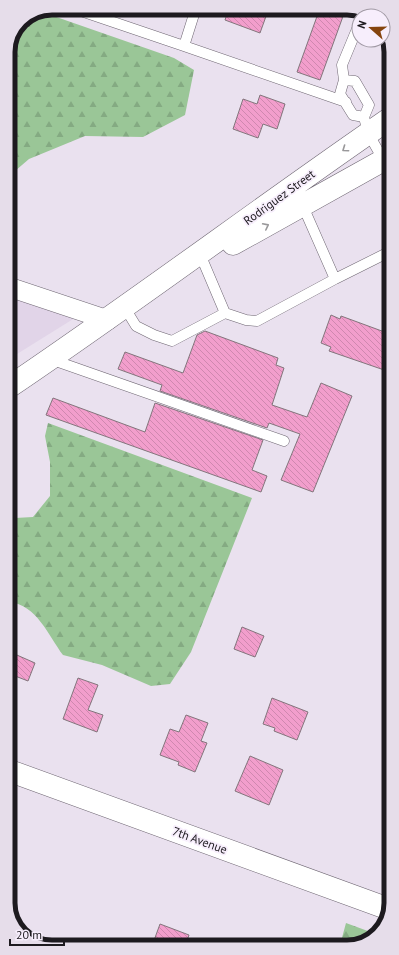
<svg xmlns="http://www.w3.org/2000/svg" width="399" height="955" font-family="'PT Sans',sans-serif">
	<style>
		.built { fill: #e1d4e8 }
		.forest { fill: url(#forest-firs) }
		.building { fill: url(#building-back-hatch); stroke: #83757c }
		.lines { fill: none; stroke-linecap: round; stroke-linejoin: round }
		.service-casing { stroke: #6e6672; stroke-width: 11 }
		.minor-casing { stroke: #6e6672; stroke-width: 20 }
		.tertiary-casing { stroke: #6e6672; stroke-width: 23 }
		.secondary-casing { stroke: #6e6672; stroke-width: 23 }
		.service { stroke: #fff; stroke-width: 10 }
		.minor { stroke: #fff; stroke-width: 19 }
		.tertiary { stroke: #fff; stroke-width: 22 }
		.secondary { stroke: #fff; stroke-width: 22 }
		.oneway { stroke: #99989a }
		.labels { text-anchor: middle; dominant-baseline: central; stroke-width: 3.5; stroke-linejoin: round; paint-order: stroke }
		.street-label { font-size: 12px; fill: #1d1a1f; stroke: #f7eefc }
		.rim { fill: none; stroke: #1d1a1f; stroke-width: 5 }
	</style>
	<defs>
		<pattern id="forest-firs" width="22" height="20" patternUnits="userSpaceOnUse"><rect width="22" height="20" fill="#9ac697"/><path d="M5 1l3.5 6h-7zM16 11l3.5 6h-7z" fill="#84aa82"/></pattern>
		<pattern id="building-back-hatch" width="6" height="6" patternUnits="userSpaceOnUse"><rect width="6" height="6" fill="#f29ecc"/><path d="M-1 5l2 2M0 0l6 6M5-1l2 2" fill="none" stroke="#cf88af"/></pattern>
	</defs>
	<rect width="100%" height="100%" fill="#eae1ef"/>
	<!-- built -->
	<path class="built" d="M9,293L78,316L9,359Z"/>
	<!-- forest -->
	<path class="forest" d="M42,12L174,58L194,70L185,115L143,137L85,136L29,159L8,177V49L21,21Z
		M48,423L252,498L191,652L170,684L151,686L102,665L63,655C48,635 37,605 9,602V534L15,518L33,517L50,496V462L45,436Z
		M346,923L376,934L361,945H340Z"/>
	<!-- building -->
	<path class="building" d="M229,8H269L260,33L225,20Z
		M320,8H346L320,80L297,72Z
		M260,95L285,104L277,129L263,124L258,138L233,129L243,99L257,104Z
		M331,315L340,319L341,316L390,334V372L329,351L331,347L321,343Z
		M205,331L278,358L276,365L284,368L272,405L307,417L321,383L352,396L313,492L281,480L300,434L269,423L267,428L160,391L162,385L118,369L125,352L183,373L197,335Z
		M53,398L145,432L155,403L263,440L252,470L267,476L261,492L46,415Z
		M242,627L264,636L255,657L234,649Z
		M10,652L35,663L28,681L10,674Z
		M78,678L98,685L88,710L103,715L97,732L63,719Z
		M272,698L308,712L297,740L274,731L275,728L263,724Z
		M186,715L208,723L201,741L207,743L195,772L178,765L179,762L160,755L170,729L179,732Z
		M250,756L283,770L269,805L235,791Z
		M160,924L189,935L185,946H152Z"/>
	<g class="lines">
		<defs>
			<path id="service" d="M72,8L184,46
				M196,8L184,46L346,102
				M362,16L363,13
				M344,80L342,65L359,24
				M364,117L353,115L340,94L344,80L355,81L369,105L364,117L368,133L384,161
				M302,204L335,279L389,252
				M200,254L225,313L246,320L257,321L335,279
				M125,308L136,326L154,335L172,341L225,313
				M50,359L284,441"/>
			<path id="minor" d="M9,287L108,320"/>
			<path id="tertiary" d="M10,771L389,909"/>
			<path id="secondary" d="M233,244L389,157
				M9,387C138,300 261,207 389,119"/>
		</defs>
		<!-- service casing -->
		<use href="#service" class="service-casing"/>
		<!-- minor casing -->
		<use href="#minor" class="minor-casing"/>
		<!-- tertiary casing -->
		<use href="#tertiary" class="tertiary-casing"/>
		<!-- secondary casing -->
		<use href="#secondary" class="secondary-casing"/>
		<!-- service -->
		<use href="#service" class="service"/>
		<!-- minor -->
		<use href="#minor" class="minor"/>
		<!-- tertiary -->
		<use href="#tertiary" class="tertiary"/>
		<!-- secondary -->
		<use href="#secondary" class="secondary"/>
	</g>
	<!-- one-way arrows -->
	<defs><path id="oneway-chevron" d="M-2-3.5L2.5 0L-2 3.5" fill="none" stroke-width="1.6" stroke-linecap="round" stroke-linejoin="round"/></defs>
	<g class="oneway">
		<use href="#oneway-chevron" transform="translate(345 149) rotate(145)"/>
		<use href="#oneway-chevron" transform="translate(266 226) rotate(-27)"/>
	</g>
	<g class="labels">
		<!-- street labels -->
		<g class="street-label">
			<text transform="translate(279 197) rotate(-36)">Rodriguez Street</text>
			<text transform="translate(200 840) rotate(20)">7th Avenue</text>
		</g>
	</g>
	<!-- crop -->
	<path d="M0 0H399V955H0ZM52 15H347A37 37 0 0 1 384 52V903A37 37 0 0 1 347 940H52A37 37 0 0 1 15 903V52A37 37 0 0 1 52 15Z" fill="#e6ddea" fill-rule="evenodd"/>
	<path class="rim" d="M52 15H347A37 37 0 0 1 384 52V903A37 37 0 0 1 347 940H52A37 37 0 0 1 15 903V52A37 37 0 0 1 52 15Z"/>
	<!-- north arrow -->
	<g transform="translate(371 28) rotate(290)"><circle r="19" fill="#f7eefc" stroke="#a099a4"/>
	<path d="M0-3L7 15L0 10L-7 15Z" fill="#85440e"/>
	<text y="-6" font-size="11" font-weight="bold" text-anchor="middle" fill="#1d1a1f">N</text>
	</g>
	<!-- scale -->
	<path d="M10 939v6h54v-6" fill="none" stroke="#1d1a1f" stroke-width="2"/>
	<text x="16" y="939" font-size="12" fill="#1d1a1f" stroke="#f7eefc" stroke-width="3" paint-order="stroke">20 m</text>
</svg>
